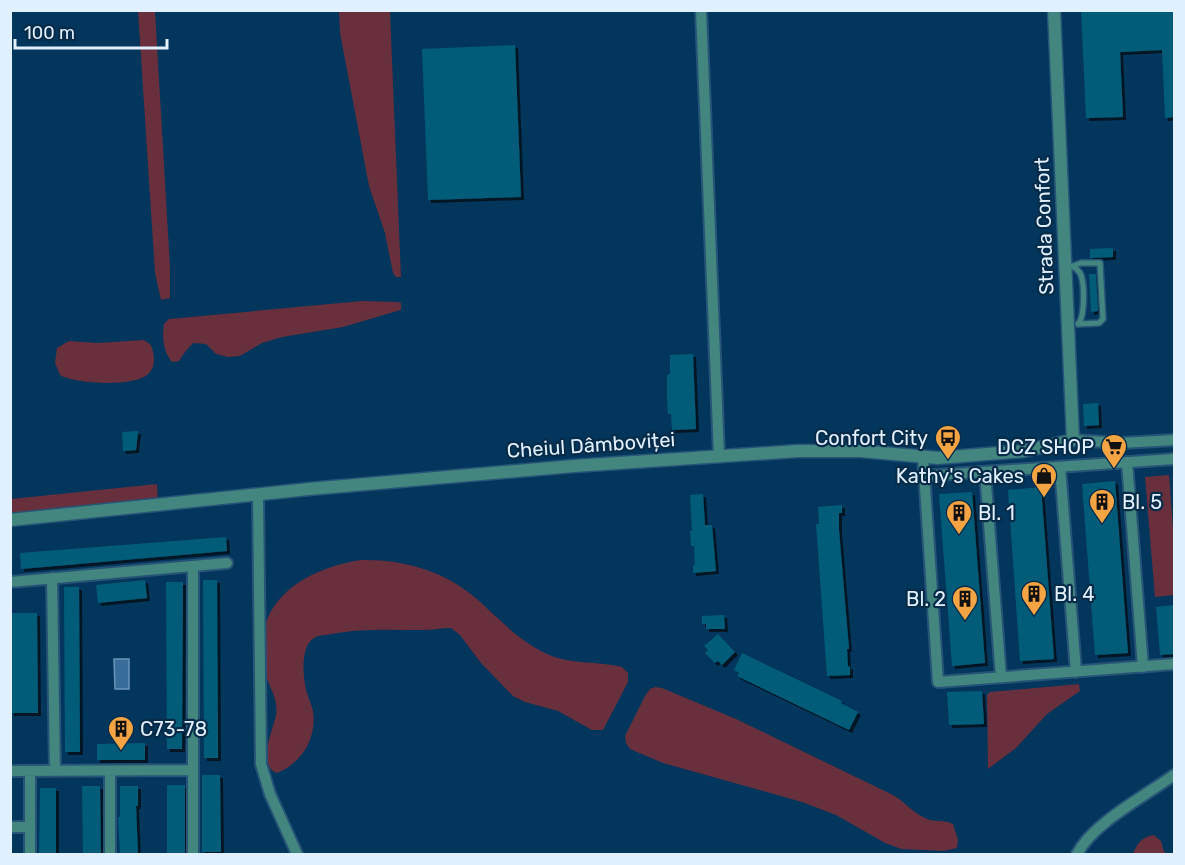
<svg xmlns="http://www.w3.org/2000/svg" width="1185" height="865" font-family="Rubik,sans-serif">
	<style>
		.green { fill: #682f3c }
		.water { fill: #376c9b; stroke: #6a94b9; stroke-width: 1.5 }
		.building { fill: #045c78; filter: url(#shadow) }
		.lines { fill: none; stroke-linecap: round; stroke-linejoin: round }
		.service-casing { stroke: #265477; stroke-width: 8 }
		.minor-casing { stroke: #265477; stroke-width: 14 }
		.tertiary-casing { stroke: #265477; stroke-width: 15 }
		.service { stroke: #42867f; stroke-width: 5 }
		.minor { stroke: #42867f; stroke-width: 10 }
		.tertiary { stroke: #42867f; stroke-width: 12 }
		.labels { text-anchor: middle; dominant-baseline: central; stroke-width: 4.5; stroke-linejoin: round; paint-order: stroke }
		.street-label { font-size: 20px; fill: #e1f0fe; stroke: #072c4a }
		.poi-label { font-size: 20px; fill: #e1f0fe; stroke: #072c4a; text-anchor: end }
	</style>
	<defs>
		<filter id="shadow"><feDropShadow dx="3" dy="3" stdDeviation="0" flood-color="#0009"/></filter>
	</defs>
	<rect width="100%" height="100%" fill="#02365d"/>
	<!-- green -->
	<path class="green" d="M138,11H155L170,267V298L161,300L155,273Z
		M339,11H390L401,277H396L393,273L385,233L369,186L340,33Z
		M362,301L398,302L401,303V310L397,311L343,327L282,337L262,343L240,356L228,357L216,354L206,344L193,343L185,352L179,361L172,362C163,351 162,337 164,324L169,319Z
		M144,340L151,345C155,355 156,368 147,375C132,387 75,384 60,375L55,363L57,348L69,341L97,343Z
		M1169,475L1174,542V595L1155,597L1145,477Z
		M157,484L158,501L11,515V499Z
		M361,560C403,559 445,571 477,599C497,617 516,638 541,651C568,666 594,660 622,667L628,673V682L603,730H592L558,711L525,702L513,696L481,663L460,635L451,628C441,628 433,630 423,630C392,630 363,628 332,634C326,635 318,635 314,638C301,646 303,671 305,685C306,693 311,702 313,711C317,738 302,763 277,773C256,765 273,731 276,715C279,697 267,686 265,670C263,656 262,633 267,620C281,583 326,565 361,560Z
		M1079,684L1080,691L1047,714L1016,748L988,769L987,695L990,692Z
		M655,687L662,688L736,719L893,795C905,802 913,813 925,818C934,823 944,819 953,824L958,840L957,848L944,851L901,849L885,843L836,815L802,802L663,763L630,749L626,743L625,736L645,696L650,689Z
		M1154,835L1161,841L1164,852L1171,854H1133C1137,843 1142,837 1154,835Z"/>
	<!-- water -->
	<path class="water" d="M114,659H129V689H115Z"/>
	<!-- building -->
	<path class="building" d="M1081,10H1174V117L1165,118L1162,50L1120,52L1123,117L1086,118Z
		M515,45L521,197L428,200L422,49Z
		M1113,248V257L1090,258V249Z
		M1089,274H1096L1098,311L1091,312Z
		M693,354L696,429L672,430L671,414H668L667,400V375L670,374V355Z
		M1098,403L1099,425L1084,426L1083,404Z
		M138,431L136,450L123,451L122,432Z
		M1115,481L1128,653L1095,655L1082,484Z
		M1041,487L1054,659L1020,661L1008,490Z
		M972,492L985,663L952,666L939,494Z
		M703,494L705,525H712L716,571L693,573V565H695L694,546H691L690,531H692L690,495Z
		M842,505V513H839V530L849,649H847L848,667L850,666V675L827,676L816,524H819L818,507Z
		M226,537L227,551L21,569L20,553Z
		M145,580L147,598L98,603L96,585Z
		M203,580H217L218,758H204Z
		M166,582H183L182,749H167Z
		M64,587H79L80,752H65Z
		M1174,605V654L1160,655L1156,607Z
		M11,613H37L38,713H11Z
		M724,615L725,629H706V624H702V616Z
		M718,634L735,652L722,665L718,661L715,663L705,653L708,650L704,646Z
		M742,653L842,701L841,703L858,712L849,730L737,676L739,673L734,670Z
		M982,691L984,724L949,725L947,692Z
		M145,743V760H97V744Z
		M202,775H220L221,852H202Z
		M167,785H185V855H167Z
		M82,786H100L101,855H83Z
		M120,786H138V806H136L138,855H120L118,817H120Z
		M40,788H56V855H39Z"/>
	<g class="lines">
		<defs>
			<path id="service" d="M1072,266C1076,268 1078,270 1080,273C1085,282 1085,317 1078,324
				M1073,266L1081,263H1100L1103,319L1099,323L1078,324"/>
			<path id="minor" d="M701,10L719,455
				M1073,440L1121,443L1174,440
				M923,457L938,682L1174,664
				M1127,462L1143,667
				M1060,467L1076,672
				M985,472L1001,677
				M924,476L1174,459
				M258,495L261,764L270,794L297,854
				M193,566V854
				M52,578L55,771
				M10,582L227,563
				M10,771L193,770
				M10,827H30
				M30,854V771
				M110,854V771
				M1077,854C1093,823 1145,796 1174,775"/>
			<path id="tertiary" d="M10,520L309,489L574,466L798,451H861L938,458L1024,451L1073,440L1054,10"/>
		</defs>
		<!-- service casing -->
		<use href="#service" class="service-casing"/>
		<!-- minor casing -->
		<use href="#minor" class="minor-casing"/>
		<!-- tertiary casing -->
		<use href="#tertiary" class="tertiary-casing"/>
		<!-- service -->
		<use href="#service" class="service"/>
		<!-- minor -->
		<use href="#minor" class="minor"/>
		<!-- tertiary -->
		<use href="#tertiary" class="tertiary"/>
	</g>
	<!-- icons -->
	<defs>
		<symbol id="bus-pin" viewBox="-11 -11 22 30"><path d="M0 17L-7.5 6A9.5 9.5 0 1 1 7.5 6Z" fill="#f4a443" stroke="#072c4a"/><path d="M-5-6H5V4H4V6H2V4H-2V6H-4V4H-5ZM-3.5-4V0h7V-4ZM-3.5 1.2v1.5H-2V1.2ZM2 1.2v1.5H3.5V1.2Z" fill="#111"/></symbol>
		<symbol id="supermarket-pin" viewBox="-11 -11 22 30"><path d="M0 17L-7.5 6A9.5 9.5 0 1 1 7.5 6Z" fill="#f4a443" stroke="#072c4a"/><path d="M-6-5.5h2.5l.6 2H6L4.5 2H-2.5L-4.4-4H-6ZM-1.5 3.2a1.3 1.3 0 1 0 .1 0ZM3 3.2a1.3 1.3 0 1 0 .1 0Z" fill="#111"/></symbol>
		<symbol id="shop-pin" viewBox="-11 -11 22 30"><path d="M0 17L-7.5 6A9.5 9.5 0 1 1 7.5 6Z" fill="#f4a443" stroke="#072c4a"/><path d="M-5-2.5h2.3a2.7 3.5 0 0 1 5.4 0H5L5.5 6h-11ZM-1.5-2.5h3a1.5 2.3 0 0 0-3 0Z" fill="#111"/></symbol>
		<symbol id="building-pin" viewBox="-11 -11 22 30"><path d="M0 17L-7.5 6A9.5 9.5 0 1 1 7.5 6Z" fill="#f4a443" stroke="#072c4a"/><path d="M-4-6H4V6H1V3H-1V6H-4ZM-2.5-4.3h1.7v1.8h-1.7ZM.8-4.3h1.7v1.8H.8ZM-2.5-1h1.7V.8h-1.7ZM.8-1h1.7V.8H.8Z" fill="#111"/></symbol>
	</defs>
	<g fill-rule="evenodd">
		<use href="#bus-pin" x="933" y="423" width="30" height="40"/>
		<use href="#supermarket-pin" x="1099" y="432" width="30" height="40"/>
		<use href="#shop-pin" x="1029" y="461" width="30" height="40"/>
		<use href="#building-pin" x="1087" y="487" width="30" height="40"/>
		<use href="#building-pin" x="944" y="498" width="30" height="40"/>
		<use href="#building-pin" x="1019" y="579" width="30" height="40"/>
		<use href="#building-pin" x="950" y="584" width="30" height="40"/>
		<use href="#building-pin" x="106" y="714" width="30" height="40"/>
	</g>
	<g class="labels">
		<!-- street labels -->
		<g class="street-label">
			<text transform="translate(1044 226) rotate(-92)">Strada Confort</text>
			<text transform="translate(591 445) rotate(-4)">Cheiul Dâmboviței</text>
		</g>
		<!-- poi labels -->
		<g class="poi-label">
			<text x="928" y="438">Confort City</text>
			<text x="1094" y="447">DCZ SHOP</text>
			<text x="1024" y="476">Kathy's Cakes</text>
			<text x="1122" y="502" text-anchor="start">Bl. 5</text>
			<text x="978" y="513" text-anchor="start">Bl. 1</text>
			<text x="1054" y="594" text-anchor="start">Bl. 4</text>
			<text x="946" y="599">Bl. 2</text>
			<text x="140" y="729" text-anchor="start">C73-78</text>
		</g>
	</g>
	<!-- border -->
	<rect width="1185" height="865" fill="none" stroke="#e1f0fe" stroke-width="24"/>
	<!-- scale -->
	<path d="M15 39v9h152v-9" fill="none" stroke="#e1f0fe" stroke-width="3"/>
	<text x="24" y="39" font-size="18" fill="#e1f0fe" stroke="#072c4a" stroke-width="4.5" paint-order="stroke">100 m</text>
</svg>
